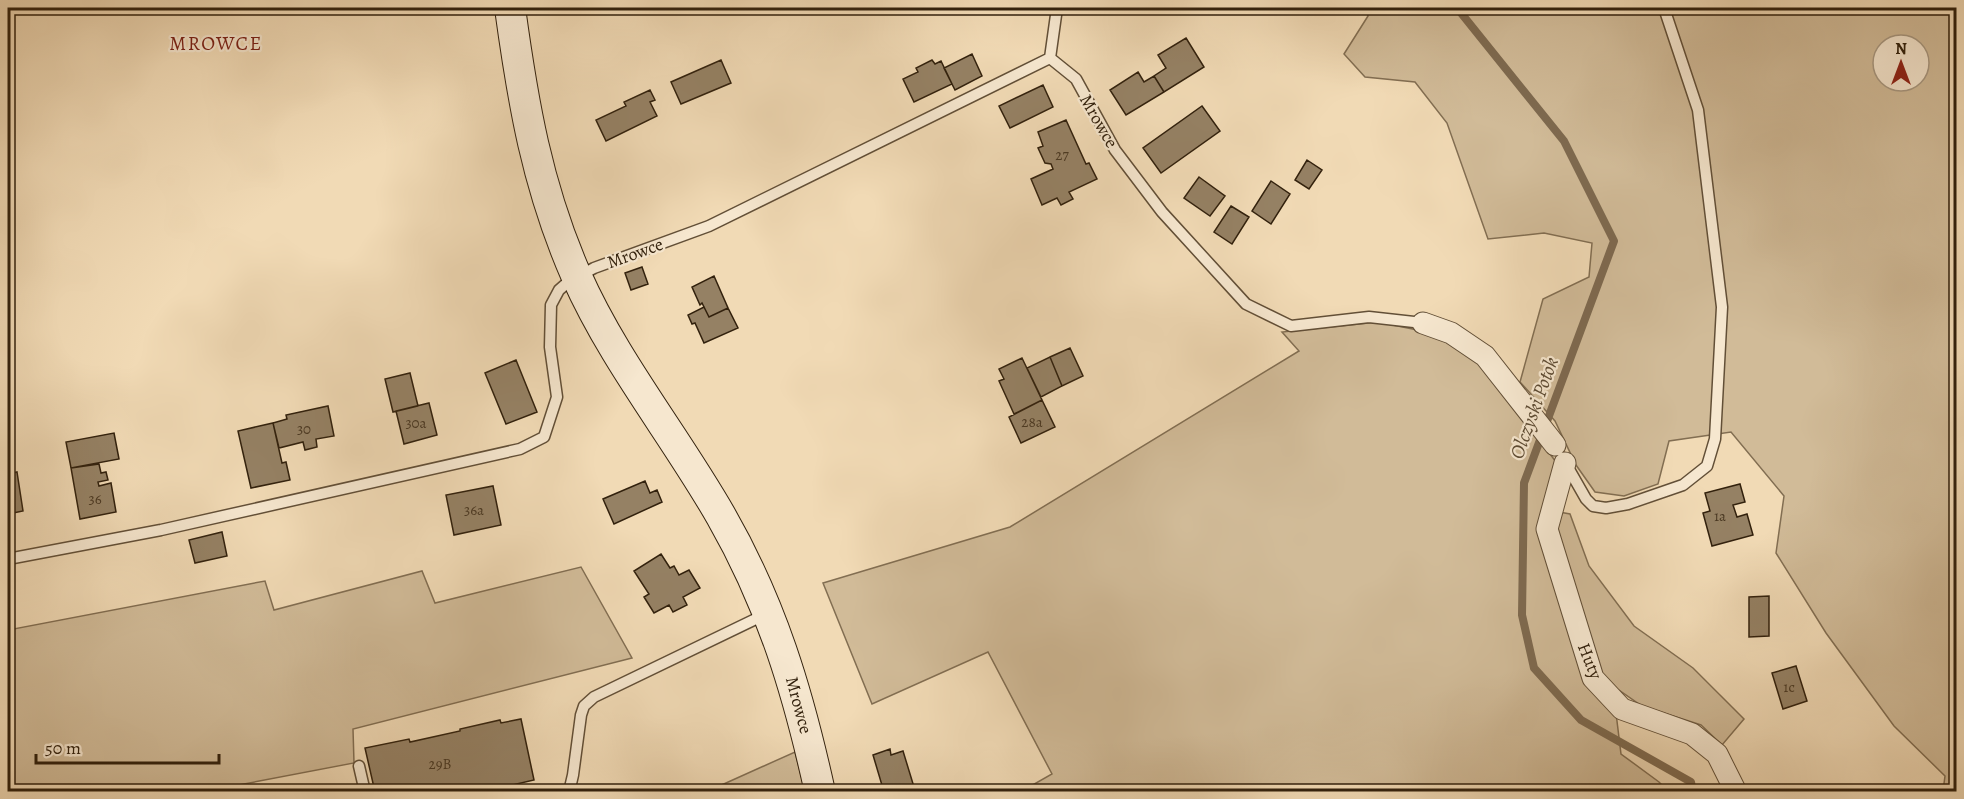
<svg xmlns="http://www.w3.org/2000/svg" width="1964" height="799" font-family="Alegreya,serif">
	<style>
		.green { fill: #d1bb98; stroke: #826e52; stroke-width: 1.5; fill-rule: evenodd }
		.lines { fill: none; stroke-linecap: round; stroke-linejoin: round }
		.stream { stroke: #7e6a50; stroke-width: 8 }
		.building { fill: #958164; stroke: #32210d; stroke-width: 1.5 }
		.lane-casing { stroke: #624f37; stroke-width: 13 }
		.street-casing { stroke: #624f37; stroke-width: 23 }
		.secondary-casing { stroke: #32210d; stroke-width: 32 }
		.lane { stroke: #f6e7cf; stroke-width: 10 }
		.street { stroke: #f6e7cf; stroke-width: 21 }
		.secondary { stroke: #f6e7cf; stroke-width: 30 }
		.labels { text-anchor: middle; dominant-baseline: central; stroke-width: 4.5; stroke-linejoin: round; paint-order: stroke }
		.number-label { font-size: 15px; fill: #4b3923 }
		.street-label { font-size: 18px; fill: #32210d; stroke: #f6e7cf }
		.neighbourhood-label { font-size: 20px; letter-spacing: 1.5px; fill: #7a1f14; stroke: #f6e7cf }
		.water-label { font-size: 20px; font-style: italic; fill: #5e4c34; stroke: #f6e7cf }
	</style>
	<rect width="100%" height="100%" fill="#f1dab5"/>
	<filter id="stains"><feTurbulence type="fractalNoise" baseFrequency=".00333" numOctaves="4"/><feColorMatrix values="0 0 0 0 .2 0 0 0 0 .09 0 0 0 0 .02 0 0 0 .5 -.17"/></filter>
	<radialGradient id="worn" r=".72"><stop offset=".6" stop-color="#630" stop-opacity="0"/><stop offset="1" stop-color="#630" stop-opacity=".3"/></radialGradient>
	<!-- green -->
	<path class="green" d="M1366,8H1956V791H1943L1945,776L1894,726L1826,633L1776,553L1784,496L1731,432L1669,441L1658,484L1624,496L1595,492L1576,465L1555,421L1520,382L1543,299L1589,277L1592,243L1544,233L1488,239L1447,123L1415,82L1365,77L1344,54L1368,16ZM1883,45H1919V81H1883Z
		M1378,322L1442,335L1480,360L1556,462L1542,534L1616,713L1621,754L1659,782L1668,791H1022L1052,774L988,652L872,704L823,583L1010,527L1299,351L1282,332Z
		M1559,512L1570,514L1589,566L1634,626L1693,668L1744,719L1722,745L1701,725L1642,706L1603,679L1556,541Z
		M581,567L632,658L353,729L354,763L207,791H8V630L265,581L274,610L422,571L435,603Z
		M795,752L805,791L706,792Z"/>
	<g class="lines">
		<!-- stream -->
		<path class="stream" d="M1457,8L1564,141L1614,241L1524,483L1522,615L1534,668L1581,720L1691,782L1693,792"/>
	</g>
	<!-- building -->
	<path class="building" d="M1186,38L1204,67L1164,92L1154,76L1166,68L1158,55Z
		M972,54L982,76L955,90L944,68Z
		M721,60L731,83L681,104L671,82Z
		M932,60L935,64L941,61L952,84L914,102L903,79L918,72L916,68Z
		M1138,72L1144,82L1154,76L1164,92L1126,115L1110,90Z
		M1043,85L1053,107L1010,128L999,106Z
		M650,90L655,100L650,102L657,116L606,141L596,120L626,106L624,102Z
		M1202,106L1220,131L1161,173L1143,148Z
		M1066,120L1086,164L1089,163L1097,179L1069,192L1073,199L1061,205L1057,198L1042,205L1031,179L1053,169L1051,164L1045,163L1038,148L1043,146L1038,132Z
		M1307,160L1322,170L1309,189L1295,180Z
		M1199,177L1225,196L1210,216L1184,198Z
		M1271,181L1290,194L1271,224L1252,211Z
		M1231,206L1249,217L1232,244L1214,232Z
		M642,267L648,284L631,290L625,273Z
		M714,276L728,308L709,317L702,303L700,305L692,287Z
		M704,307L709,317L728,308L738,328L704,343L695,323L692,324L688,315Z
		M1070,348L1083,376L1062,386L1050,357Z
		M1050,357L1062,386L1041,397L1027,368Z
		M1022,358L1042,400L1014,414L999,381L1004,379L999,369Z
		M516,360L537,412L506,424L485,373Z
		M410,373L418,406L393,412L385,379Z
		M1042,400L1055,427L1021,443L1009,417Z
		M429,403L437,435L404,444L396,411Z
		M328,406L334,436L316,439L317,447L305,450L303,442L279,448L273,423L287,419L286,415Z
		M273,423L282,463L286,462L290,480L251,488L238,431Z
		M114,433L119,459L71,468L66,442Z
		M99,464L101,473L106,472L108,480L98,482L99,486L111,483L116,512L80,519L71,468Z
		M17,472L23,511L8,514V474Z
		M645,481L650,493L657,490L662,502L614,524L603,499Z
		M1740,484L1745,502L1733,505L1737,517L1747,514L1753,535L1712,546L1703,513L1710,511L1705,493Z
		M493,486L501,525L454,535L446,495Z
		M222,532L227,556L195,563L189,540Z
		M661,554L670,568L674,566L679,575L689,570L700,588L683,597L687,605L673,612L669,605L654,613L644,597L649,594L634,571Z
		M1769,596V636L1749,637V597Z
		M1796,666L1807,701L1783,709L1772,673Z
		M521,719L534,780L482,792H375L365,748L409,739L410,742L460,731V729L500,720L501,723Z
		M890,749L891,755L903,751L914,787L897,792H884L873,755Z
		M914,787L915,792H897Z"/>
	<g class="lines">
		<defs>
			<path id="lane" d="M1050,58L1057,8
				M1566,464L1586,499L1593,506L1606,508L1628,504L1683,485L1707,466L1715,439L1722,307L1698,110L1664,8
				M8,559L161,530L520,449L544,437L557,397L550,347L551,305L559,290L567,283L594,268L709,226L1050,58L1076,79L1115,150L1162,212L1246,304L1291,326L1369,317L1423,323
				M359,766L365,792
				M569,792L573,775L581,715L584,706L594,697L766,614"/>
			<path id="street" d="M1423,323L1451,333L1485,356L1555,445
				M1565,463L1547,529L1593,678L1622,709L1692,734L1717,754L1736,792"/>
			<path id="secondary" d="M510,8C523,103 537,186 576,275C614,361 674,434 721,516C772,605 798,692 820,792"/>
		</defs>
		<!-- lane casing -->
		<use href="#lane" class="lane-casing"/>
		<!-- street casing -->
		<use href="#street" class="street-casing"/>
		<!-- secondary casing -->
		<use href="#secondary" class="secondary-casing"/>
		<!-- lane -->
		<use href="#lane" class="lane"/>
		<!-- street -->
		<use href="#street" class="street"/>
		<!-- secondary -->
		<use href="#secondary" class="secondary"/>
	</g>
	<g class="labels">
		<!-- number labels -->
		<g class="number-label">
			<text x="1062" y="155">27</text>
			<text x="1032" y="422">28a</text>
			<text x="416" y="423">30a</text>
			<text x="304" y="429">30</text>
			<text x="95" y="499">36</text>
			<text x="474" y="510">36a</text>
			<text x="1720" y="516">1a</text>
			<text x="1789" y="687">1c</text>
			<text x="440" y="764">29B</text>
		</g>
		<!-- street labels -->
		<g class="street-label">
			<text transform="translate(1099 121) rotate(60)">Mrowce</text>
			<text transform="translate(635 253) rotate(-20)">Mrowce</text>
			<text transform="translate(1590 661) rotate(68)">Huty</text>
			<text transform="translate(799 705) rotate(75)">Mrowce</text>
		</g>
		<!-- neighbourhood labels -->
		<g class="neighbourhood-label">
			<text x="216" y="43">MROWCE</text>
		</g>
		<!-- water labels -->
		<g class="water-label">
			<text transform="translate(1534 408) rotate(-70)">Olczyski Potok</text>
		</g>
	</g>
	<!-- margin -->
	<rect width="1964" height="799" fill="none" stroke="#f1dab5" stroke-width="30"/>
	<rect x="9" y="9" width="1946" height="781" fill="none" stroke="#32210d" stroke-width="3"/>
	<rect x="15" y="15" width="1934" height="769" fill="none" stroke="#32210d" stroke-width="1.5"/>
	<!-- north arrow -->
	<g transform="translate(1901 63)"><circle r="28" fill="#f6e7cf" stroke="#a89881" stroke-width="1.5"/>
	<path d="M0-4.5L10 22L0 15L-10 22Z" fill="#8f2418"/>
	<text y="-9" font-size="16" font-weight="bold" text-anchor="middle" fill="#32210d">N</text>
	</g>
	<!-- scale -->
	<path d="M36 754v9h183v-9" fill="none" stroke="#32210d" stroke-width="3"/>
	<text x="45" y="754" font-size="18" fill="#32210d" stroke="#f6e7cf" stroke-width="4.5" paint-order="stroke">50 m</text>
	<rect width="100%" height="100%" filter="url(#stains)"/>
	<rect width="100%" height="100%" fill="url(#worn)"/>
</svg>
